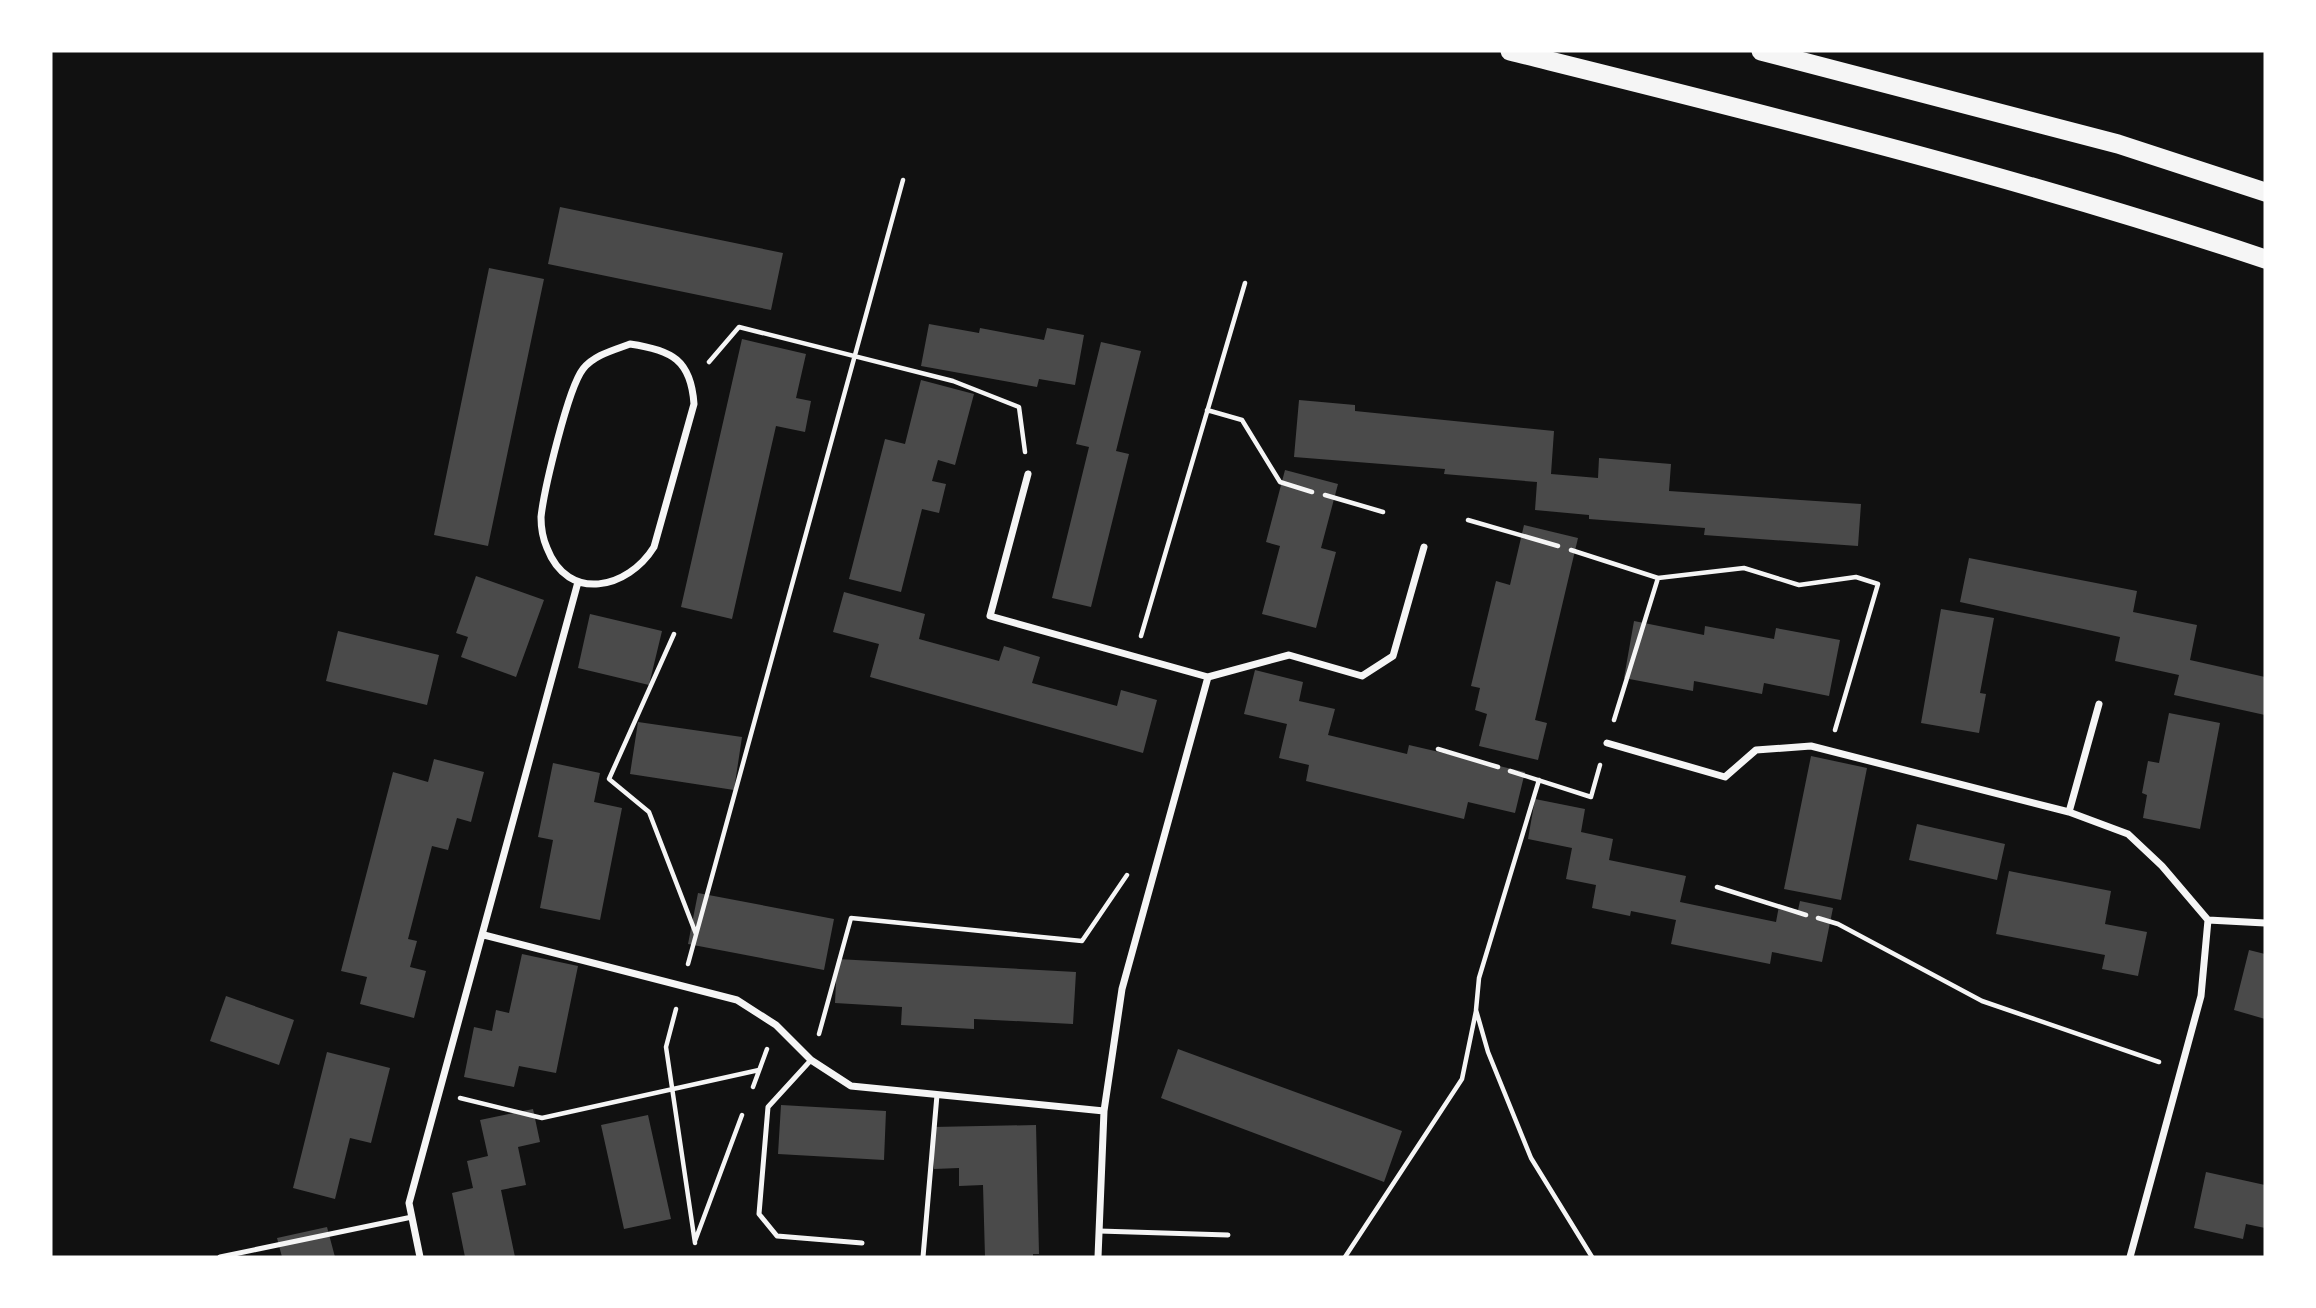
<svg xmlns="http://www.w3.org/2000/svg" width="2316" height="1308" font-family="Barlow,sans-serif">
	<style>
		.building { fill: #4a4a4a }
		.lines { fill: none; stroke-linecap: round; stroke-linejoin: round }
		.path { stroke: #f5f5f5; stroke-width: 4.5 }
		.service { stroke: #f5f5f5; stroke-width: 5 }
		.minor { stroke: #f5f5f5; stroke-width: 7 }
		.trunk { stroke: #f5f5f5; stroke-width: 19 }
	</style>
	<rect width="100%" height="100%" fill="#111"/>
	<!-- building -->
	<path class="building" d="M560,207L783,253L771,310L548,264Z
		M489,268L544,279L488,546L434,535Z
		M929,324L979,333L980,328L1044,340L1047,328L1084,335L1075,385L1039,379L1037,387L921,366Z
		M742,339L806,354L796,398L811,401L805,432L776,426L732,619L681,607Z
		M1101,342L1141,351L1116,451L1129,454L1091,607L1052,598L1089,447L1076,444Z
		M921,380L974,394L955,465L938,460L932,481L946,484L939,513L922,509L901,592L849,579L885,439L905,444Z
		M1299,400L1355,405V411L1554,431L1551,474L1598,478L1599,458L1671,464L1669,491L1861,504L1858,546L1704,535L1705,528L1589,519V515L1535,510L1537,482L1444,474L1445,469L1294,457Z
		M1285,470L1338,484L1321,548L1336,552L1316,628L1262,614L1280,546L1266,542Z
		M1524,525L1578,538L1535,720L1547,723L1538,760L1479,746L1487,714L1475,710L1480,688L1471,686L1496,581L1510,585Z
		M1969,558L2137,591L2133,612L2197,625L2190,660L2265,677V715L2174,695L2179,675L2115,661L2120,637L1960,602Z
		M476,576L544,600L516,677L461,657L468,637L456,633Z
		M844,592L925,614L919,639L999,661L1004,646L1040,657L1032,683L1117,706L1121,690L1157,700L1143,753L870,677L879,644L833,632Z
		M1941,609L1994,618L1980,693L1986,694L1979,733L1921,723Z
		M590,614L662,631L649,685L578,668Z
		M1634,621L1704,635L1705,626L1774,639L1776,628L1840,640L1829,696L1764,683L1762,694L1694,681L1693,691L1624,678Z
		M338,631L439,655L427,705L326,681Z
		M1255,670L1303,682L1299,701L1335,709L1328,735L1407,754L1409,745L1525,772L1515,813L1468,802L1464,819L1306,781L1309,765L1279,758L1287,724L1244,714Z
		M2169,713L2220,723L2200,829L2143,818L2147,795L2142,793L2148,761L2159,763Z
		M638,722L742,737L734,790L630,774Z
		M1811,756L1867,768L1841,900L1784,889Z
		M434,759L484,772L471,822L457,818L448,850L432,846L408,939L417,941L410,967L426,971L414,1018L360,1004L367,977L341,971L393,772L428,782Z
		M553,763L600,773L594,802L622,808L600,920L540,908L553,840L538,837Z
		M1535,799L1585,809L1581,832L1613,839L1609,860L1686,876L1680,902L1776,922L1779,906L1798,910L1800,901L1833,908L1822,962L1772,952L1770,964L1671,944L1676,920L1631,911L1630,916L1592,908L1596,885L1566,879L1572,848L1528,839Z
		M1917,824L2005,844L1997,880L1909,860Z
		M2009,871L2111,891L2105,924L2147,932L2138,976L2102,969L2105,955L1996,934Z
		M698,893L834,919L824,970L688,944Z
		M2249,950L2265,954V1019L2234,1010Z
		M522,954L578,966L556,1073L519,1066L514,1087L464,1077L474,1027L492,1031L496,1010L509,1013Z
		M837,959L1076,972L1073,1024L974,1019V1029L901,1025L902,1007L835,1003Z
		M226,996L294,1020L279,1065L210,1041Z
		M1178,1049L1402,1131L1384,1182L1161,1098Z
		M327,1052L390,1068L371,1143L350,1138L335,1199L293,1188Z
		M781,1105L886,1111L884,1160L778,1154Z
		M533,1109L540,1142L518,1147L526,1185L501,1190L515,1257H465L452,1193L473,1188L467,1161L488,1156L480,1120Z
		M648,1115L671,1219L624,1229L601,1125Z
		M1036,1125L1039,1254H1033V1257H985L983,1185L959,1186V1168L934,1169L933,1127Z
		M2206,1172L2265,1185V1228L2246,1224L2243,1239L2194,1228Z
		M327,1227L335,1257H282L277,1238Z"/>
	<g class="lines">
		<!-- path -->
		<path class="path" d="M709,362L739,327L953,381L1019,407L1025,452
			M1207,410L1242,420L1280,482L1312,492
			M1325,495L1383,512
			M1468,520L1558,546
			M1571,550L1658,578L1744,568L1799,585L1856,577L1878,584L1835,730
			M674,634L609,779L649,812L696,934
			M1141,636L1245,283
			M1614,720L1658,578
			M1438,749L1498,767
			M1510,771L1591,797L1600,765
			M1539,780L1479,978L1476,1010L1488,1052L1531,1158L1592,1257
			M1717,887L1806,915
			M1818,918L1838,924L1982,1001L2159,1062
			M688,964L903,180
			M676,1009L666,1047L695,1243
			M819,1034L851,918L1082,941L1127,875
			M753,1087L767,1049
			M460,1098L542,1118L759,1070
			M695,1241L742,1115
			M1345,1257L1462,1079L1476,1011"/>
		<!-- service -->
		<path class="service" d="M811,1060L768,1107L759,1214L777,1236L862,1243
			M1099,1231L1228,1235
			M220,1257L412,1217
			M923,1257L937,1095"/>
		<!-- minor -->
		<path class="minor" d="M630,344C672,350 691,360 694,404L654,547C628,589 568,603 547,548C543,539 541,526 541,517C544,490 568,388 583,369C594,355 614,350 630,344Z
			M1028,474L990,616L1208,677L1289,655L1362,676L1393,656L1424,547
			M1607,743L1725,777L1756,750L1811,746L2069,812L2128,834L2162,866L2208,920L2201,996L2130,1257
			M2069,812L2099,704
			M2208,920L2265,923
			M484,935L737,1000L776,1025L811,1060L851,1086L1104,1111
			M420,1257L409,1203L578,582
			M1098,1257L1104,1111L1122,989L1208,677"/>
		<!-- trunk -->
		<path class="trunk" d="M1510,51C1763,114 2017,176 2265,259
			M1761,51L2118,144L2265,192"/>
	</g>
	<!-- border -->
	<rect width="2316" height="1308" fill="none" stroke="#ffffff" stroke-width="105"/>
</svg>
